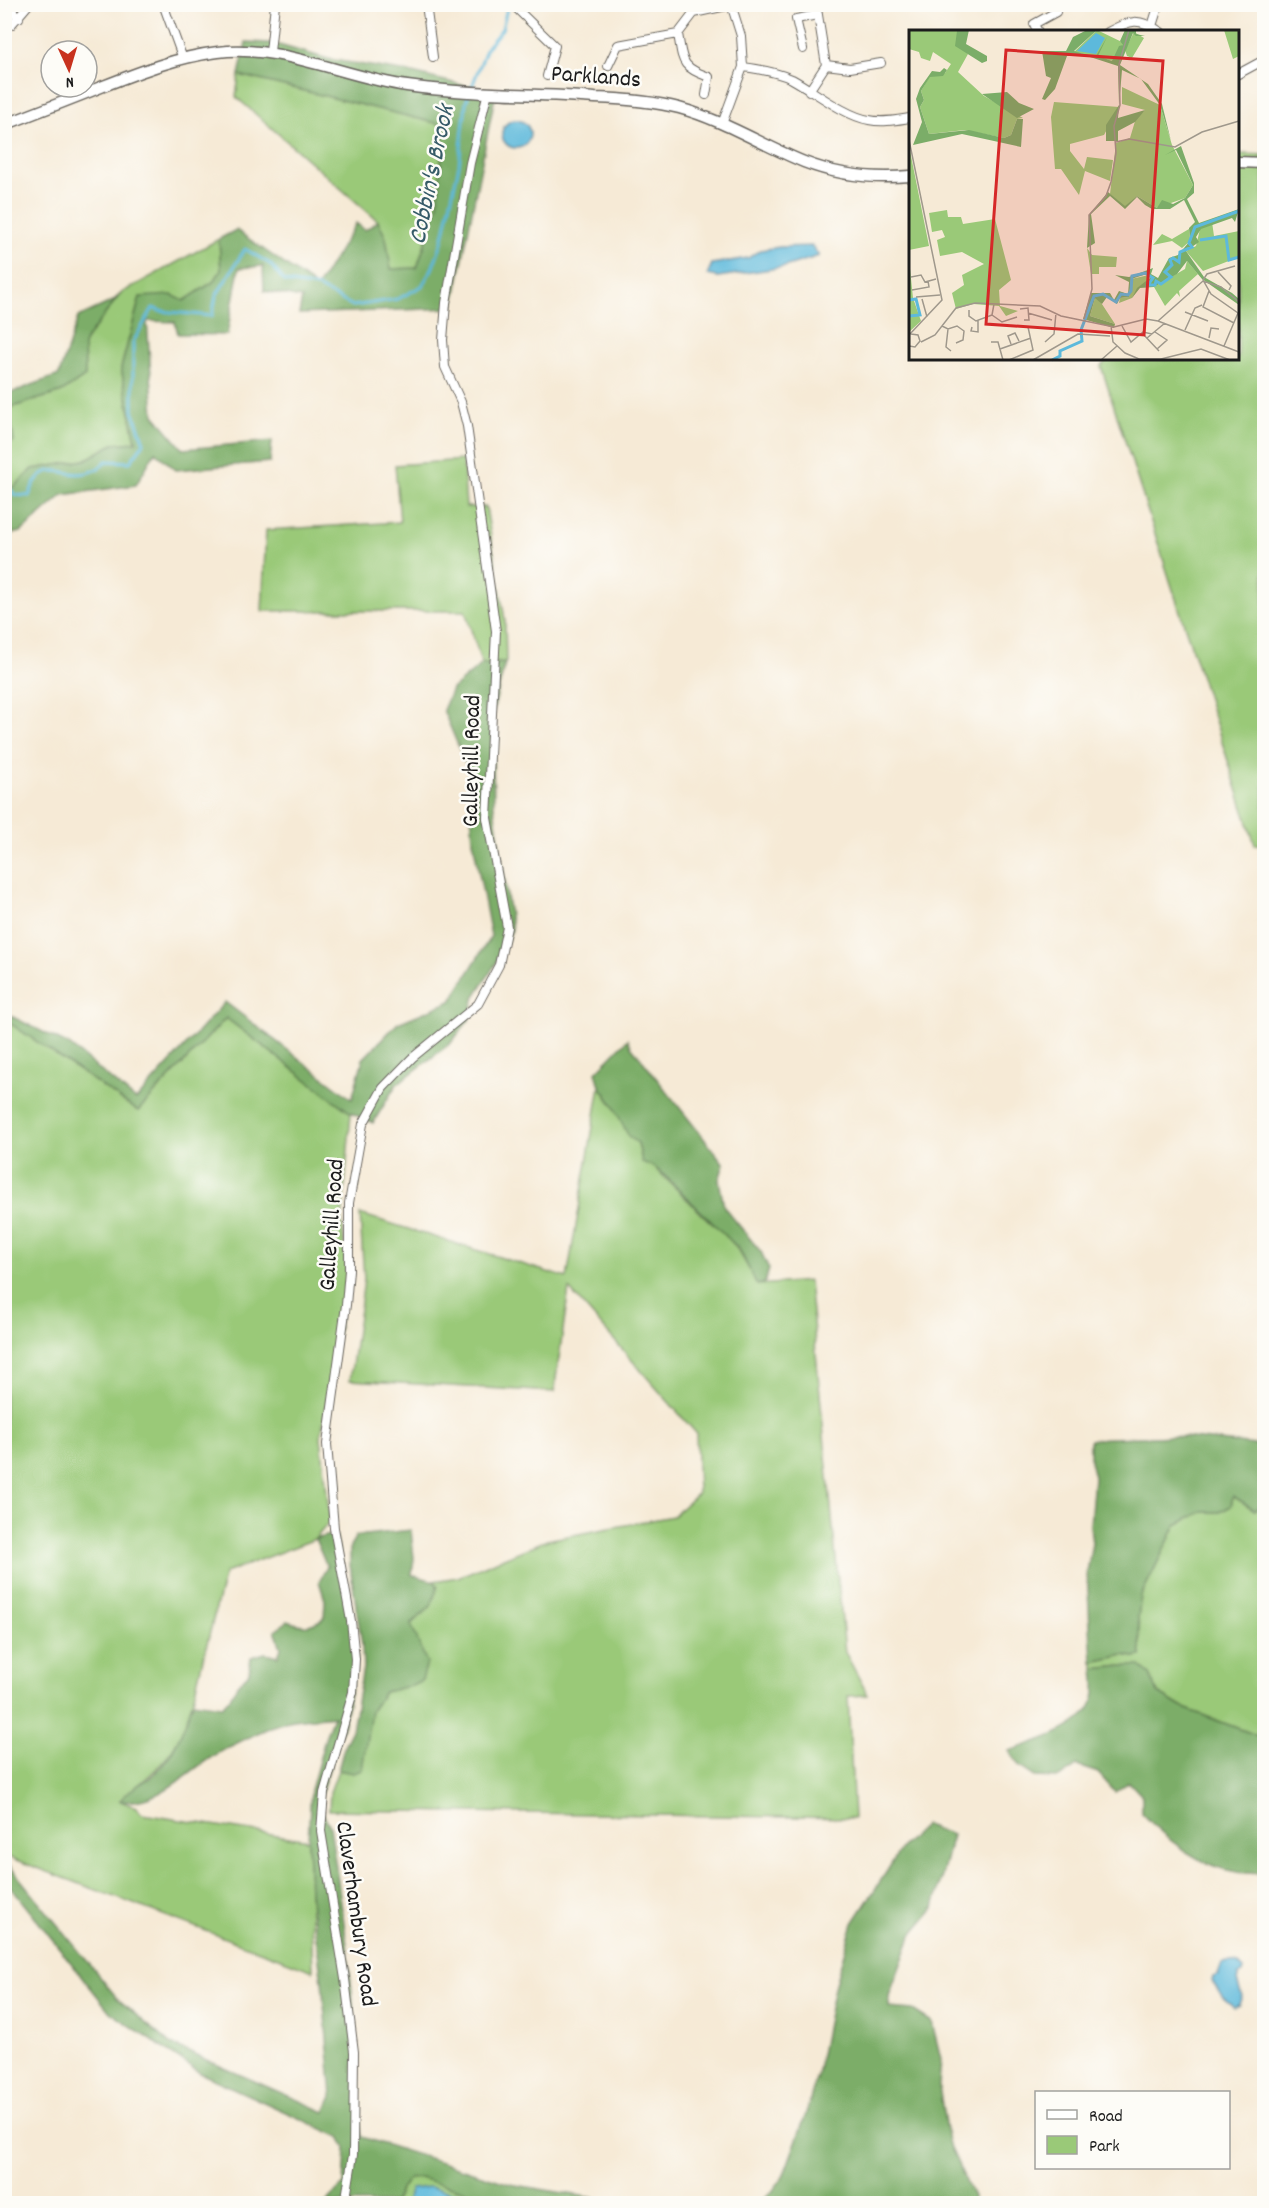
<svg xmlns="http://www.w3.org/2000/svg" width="1269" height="2208" font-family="Dekko,sans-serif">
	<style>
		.green { fill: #9ac978; stroke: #5b724a; stroke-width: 1.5 }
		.forest { fill: #7bad68; stroke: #4c6442; stroke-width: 1.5 }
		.water { fill: #5db9db; stroke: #3c6a7c; stroke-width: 1.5 }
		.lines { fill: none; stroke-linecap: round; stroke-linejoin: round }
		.stream { stroke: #5db9db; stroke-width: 3 }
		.minor-casing { stroke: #68645d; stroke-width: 10 }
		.tertiary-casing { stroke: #68645d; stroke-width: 13 }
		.minor { stroke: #fff; stroke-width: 8 }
		.tertiary { stroke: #fff; stroke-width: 10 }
		.labels { text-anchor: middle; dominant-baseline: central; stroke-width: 5; stroke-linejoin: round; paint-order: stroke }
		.street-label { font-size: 24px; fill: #1c1c1c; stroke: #fdfcf7 }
		.water-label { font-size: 26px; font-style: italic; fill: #365b68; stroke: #fdfcf7 }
		.inset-river { fill: none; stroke: #5db9db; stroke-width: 3 }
		.inset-road { fill: none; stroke: #9f988c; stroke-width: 1.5 }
		.view { fill: #d62828; fill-opacity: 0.15; stroke: #d62828; stroke-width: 3 }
		.inset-edge { fill: none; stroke: #1c1c1c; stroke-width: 3 }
	</style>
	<rect width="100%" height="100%" fill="#fdfcf7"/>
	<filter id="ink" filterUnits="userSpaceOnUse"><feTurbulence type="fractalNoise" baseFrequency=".0167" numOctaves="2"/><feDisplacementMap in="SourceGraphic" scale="12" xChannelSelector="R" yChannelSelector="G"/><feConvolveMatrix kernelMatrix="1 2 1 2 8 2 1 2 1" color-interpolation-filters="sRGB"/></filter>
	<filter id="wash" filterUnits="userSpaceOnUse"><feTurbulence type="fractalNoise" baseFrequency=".008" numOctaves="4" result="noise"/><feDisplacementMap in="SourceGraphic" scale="24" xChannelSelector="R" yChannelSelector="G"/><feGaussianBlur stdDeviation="1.35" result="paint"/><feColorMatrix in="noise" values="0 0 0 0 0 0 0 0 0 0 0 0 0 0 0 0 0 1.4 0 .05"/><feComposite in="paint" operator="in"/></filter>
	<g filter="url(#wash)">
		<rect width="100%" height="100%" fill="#f6ead6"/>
		<!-- green -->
		<path class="green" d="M239,75L444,125L438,204L417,268L390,269L387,242L378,221L236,97Z
			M1238,154L1264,155V843L1255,845L1101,366L1108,359L1238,358Z
			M219,239L221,271L213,282L184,301L140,297L121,368L136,442L113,444L85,460L33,469L14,487H5V446L13,440L9,408L62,392L85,376L84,342L121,293Z
			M463,460L466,507H486L505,620L506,662L482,664L465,611H262L266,530L400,522L395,465Z
			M226,1018L351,1113L342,1221L347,1276L321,1437L330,1521L315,1539L225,1573C217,1603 210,1633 202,1663C194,1695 188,1730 167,1757C154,1775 136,1785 120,1801L136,1807L142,1814L308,1840L313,1971L5,1856L4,1022H8L138,1111Z
			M600,1086L638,1143L642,1161L654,1167L708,1220C731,1234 745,1260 757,1285L809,1281L845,1652L868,1695L848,1696L854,1818L329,1810L330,1792L338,1770L353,1773L371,1711L384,1692L397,1689L411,1624L431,1606L434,1581L458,1577L547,1540L673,1516L698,1493L696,1433L569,1289L554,1392L350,1380L364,1280L360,1214L567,1278Z
			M1233,1496L1255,1510L1264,1503V1738L1181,1707L1158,1693L1150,1674L1122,1666L1094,1669V1662L1124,1655L1133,1657L1141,1656L1138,1617L1141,1596L1176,1525L1201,1512H1220L1231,1506Z
			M421,2178L496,2200L507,2195L517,2204H394L405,2179Z"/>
		<!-- forest -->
		<path class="forest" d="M246,42L272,43L328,59L408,72L499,94L494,101L453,308L299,314L302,298L264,291L263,266L239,268L227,335L178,334L175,322L147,321L154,415L183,449L272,441L270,462L176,470L155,452L136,485L63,495L21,532L5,535V487H14L33,469L85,460L113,444L136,442L121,368L140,297L172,295L184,301L213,282L221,271L219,239L236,230L317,287L356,223L365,230L378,221L386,238L391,269L417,268L438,204L444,125L239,75Z
			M121,293L84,342L85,376L62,392L9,408L14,441L5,446V395L59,375L78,317L113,301Z
			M505,663L492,716L494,807L512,930L495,965L475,996L469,1020L451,1043L396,1085L373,1123L351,1113L226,1018L138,1111L8,1022H5V1014H7L69,1045L136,1100L225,1002L352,1099L363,1059L398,1023L451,1001L491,936L473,841L468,769L443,710L452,689L482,664Z
			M628,1039L631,1046L724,1164L719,1180L724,1207L761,1252L769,1269L765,1283L757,1285L739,1249L666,1177L654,1167L642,1162L638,1143L629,1137L613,1105L600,1086L596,1072Z
			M1174,1436L1264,1446V1503L1255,1510L1233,1496L1231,1506L1220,1512H1201L1176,1525L1141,1596L1138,1617L1141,1656L1133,1657L1124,1655L1092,1662L1087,1573L1092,1543L1090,1526L1094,1477L1090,1461V1440C1118,1436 1146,1438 1174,1436Z
			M411,1530L414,1558L412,1575L434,1581L438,1586L431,1606L411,1624L427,1663L422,1680L410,1686L384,1692L371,1711L362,1770L353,1773L338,1770L345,1744L352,1730L363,1668L362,1645L350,1565V1546L356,1536Z
			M329,1535L336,1536L357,1658L344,1723L318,1804L330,1826L347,1944L356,2029L359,2118L362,2137L510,2184L611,2201L589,2204L516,2203L507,2196L496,2200L420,2178L409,2179L400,2190L394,2203H326L344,2184L346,2148L340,2137L200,2073L110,2012L5,1880L4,1859L118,1999L170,2044L325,2112L332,2096L322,1982L310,1893L308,1840L311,1790L326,1735L332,1719L335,1716C320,1718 304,1718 289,1721C269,1726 248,1738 229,1747C193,1763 164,1806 120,1801C128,1788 142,1785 153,1775C174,1757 184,1727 193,1702L222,1706L229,1699L238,1684L249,1673L251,1657L265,1653L278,1656L281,1648L275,1630L288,1621C303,1627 310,1627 324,1618L325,1600L319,1581L327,1567L315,1539Z
			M1122,1666H1140L1150,1674L1158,1693L1181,1707L1264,1738V1873C1215,1878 1173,1847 1142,1813V1796L1129,1782L1115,1792L1098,1773L1077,1766L1059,1778L1035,1777L1020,1767L1009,1751C1035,1742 1083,1729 1093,1702C1097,1692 1095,1679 1094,1669Z
			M925,1825L952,1835L934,1908L912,1934L889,1996V2008L913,2010L932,2022L941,2059L939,2086L948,2142L973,2197V2203H759L771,2193L783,2177L804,2120L817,2075L834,1987L853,1923L887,1871L901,1848Z"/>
		<!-- water -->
		<path class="water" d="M502 134a14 14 0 1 1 28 0a14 14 0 1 1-28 0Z
			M812,246L819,256L784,267L718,277L707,275L712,264L748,258L760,250L780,247Z
			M1230,1962L1238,1964L1244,1970L1243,1974L1239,1975L1237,1981L1242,1997L1239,2005L1234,2007L1222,1997L1212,1981L1213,1977L1218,1975L1222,1963Z
			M430,2187L498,2203H406L411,2189Z"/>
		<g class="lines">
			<!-- stream -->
			<path class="stream" d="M471,89L487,47L502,29L508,4
				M4,410L7,412V432H4
				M4,482L15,495L29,496C44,450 67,484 95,470C99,469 103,464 106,461L130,462L144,443L133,411V342L153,308L160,311L212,316L216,296L245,249L270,264L285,282L317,287L353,306L398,299L422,286L432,269L442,242L459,165L466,103L468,96"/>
		</g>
	</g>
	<g filter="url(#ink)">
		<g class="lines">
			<defs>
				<path id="minor" d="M6,4L19,18
					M163,4L183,59
					M426,4L433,57
					M519,4L517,9L555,46L547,76
					M689,4L694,13
					M816,4L818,15
					M1152,26L1159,4
					M4,28L11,25L29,4
					M1038,32L1034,24L1056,12
					M1108,32C1131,20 1138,17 1161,32
					M678,34C683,61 680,67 709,77L706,95
					M803,49L796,19L818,15L826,65L809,91
					M270,52L275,4
					M826,65L850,68L881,63
					M608,66L618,45L678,34L694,13L731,5
					M743,67C759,69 777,72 792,79C814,91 845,116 869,120C883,123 897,120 910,118
					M1238,74L1264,60
					M722,124L743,67L741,36L731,4
					M345,2204L353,2155L354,2052L345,1979L321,1831L324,1793L353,1692L355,1659L351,1621L334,1528L327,1444L346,1305L349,1270V1203L363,1124L383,1088L412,1058L478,1004L499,965L507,927L487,818L496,631L467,426L461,402L445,367L443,340L446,303L470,163L488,92"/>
				<path id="tertiary" d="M4,125C37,112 69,100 101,87C139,72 177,57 218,52C281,44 344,77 407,86C469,95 532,93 595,98C623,99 652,101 679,108C723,120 762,145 804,162C837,175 875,179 910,176
					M1238,162L1264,163"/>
			</defs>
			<!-- minor casing -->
			<use href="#minor" class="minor-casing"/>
			<!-- tertiary casing -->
			<use href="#tertiary" class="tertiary-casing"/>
			<!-- minor -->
			<use href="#minor" class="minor"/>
			<!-- tertiary -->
			<use href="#tertiary" class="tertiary"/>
		</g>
	</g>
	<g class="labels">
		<!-- street labels -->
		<g class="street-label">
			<text transform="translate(596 78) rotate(4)">Parklands</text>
			<text transform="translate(473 761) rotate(-89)">Galleyhill Road</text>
			<text transform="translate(333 1225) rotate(-86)">Galleyhill Road</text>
			<text transform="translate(355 1914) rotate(82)">Claverhambury Road</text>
		</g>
		<!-- water labels -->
		<g class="water-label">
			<text transform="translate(433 175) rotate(-78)">Cobbin's Brook</text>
		</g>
	</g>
	<!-- overview -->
	<g transform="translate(909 30)">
		<rect width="330" height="330" fill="#f6ead6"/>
		<path d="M0,0H49V13L59,24L49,42L75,66L114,88L108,89L102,105L95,108L56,100L20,104L11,77L15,70L12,61L21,46L36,43L42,34L24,22L21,31L12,28L10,22L0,19ZM188,0L215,13L204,31L165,22ZM315,0H330V26L324,29ZM225,2L235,8L223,28L218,26L216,20ZM213,57L251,75L263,115L284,155L276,168L248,178L228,166L216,177L201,164L207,113L221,108L227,88L236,80L213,74ZM145,72L210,77L195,105L161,114V121L175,139L178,127L204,130L201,151L176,141L170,165L152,139H146L142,87ZM0,116L20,216L0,220ZM38,180L39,187H52L54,194L86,189L102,250L90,260L91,276L109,281L97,286L90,276L64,274L47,279L43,263L55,255L53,245L75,234L53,222L31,226L28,210L36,207L33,200L23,202L20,183ZM303,192L305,206L330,201V227L294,241L277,221L287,216L291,199ZM280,199L281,211L273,218L263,211L244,215L253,204L263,209ZM178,218L183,225L208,227L207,237H190V244H182ZM0,229L4,268L12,291L0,302ZM278,231L289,244L270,261L271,267L268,263L256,276L245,257L276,239ZM240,245L238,254L231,256L223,268L210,273L211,268L220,267L222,249ZM186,268H189L206,294L181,286Z" fill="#9ac978"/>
		<path d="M60,0L57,14L78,26V31L73,33L46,16L48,1ZM178,0H188L165,21L178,25L158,26L146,59L136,70L133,69L142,48L137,46L133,21H157L164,7ZM216,0H227V4L236,6H227L224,3L211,35L239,54L253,74L262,111L251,75L232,49L213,40L209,88L236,80L226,92L209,101V111H197V95L210,75L209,36L178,26H187L198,7L189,26L203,31L210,16L214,15L211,11ZM35,38L38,40L34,46L21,47L12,61L15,70L11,77L20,104L60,100L95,108L102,105L108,89H114L112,117L53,104L4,115L13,92L7,69L11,58L23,41L31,42ZM98,62L110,73L125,79L108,88L73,64ZM272,116L285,153V163L278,169L290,193L330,179L326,192L323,188L292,199L287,207L290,212L277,221L295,247L323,263L330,269V275L293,249L278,231L268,244L245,257L231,258L223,268L228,258L241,248L238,244L222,249L220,267L211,268L208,274L198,267L193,274L186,268L181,286L206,294L205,298L174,289L182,263H201L205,270L210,261L219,264L220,252L206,245L220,247L244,238L242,244L249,248L260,228L269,225L281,211L280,198L286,192L275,170L261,179H243L236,175L228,167L216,179L201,166L182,184L186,213L178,218L180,185L199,162L216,176L228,166L248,178L253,170L264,174L276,168L284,155L267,120L256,125Z" fill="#7bad68"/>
		<path d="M187,3L196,8L187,24L168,21Z" fill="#5db9db"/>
		<path class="inset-river" d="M291,210L317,206L320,230L330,227M0,270L7,269L11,285L0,286M143,330L151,326V321L173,311L172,300L185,266L194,264L207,272L212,264L219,265L222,261L223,246L236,243L244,248L239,255H246L247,251L252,254L262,247L256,242L263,235L261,230L264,228L270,232L271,222L283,217L280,213L286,197L330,181"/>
		<path class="inset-road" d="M0,110L33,270L0,305M207,112L220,109L266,117L293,102L330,91M309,242L322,256L320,260M2,247L12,245L16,252L27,249M3,260L20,257L19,251M300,261L294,277L325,293M7,267L31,265M13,269L18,287M85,274L83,285L93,292L108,287M111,279L119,278L120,290H115M60,280V286L67,291L83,285M276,282L299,291M119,283L143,290M175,289L183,259L180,185L197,166L202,152L207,123L205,96L211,75L210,34L220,0M249,291L294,251L312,257L330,272M33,296L39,299L48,296L55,301L54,310L47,313M202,296L204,312L216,323L230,329H252L292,319L321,330M213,296L222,312L234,302L243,304M63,297L62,301L69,302V290M39,299L37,317L42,321M276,300L286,278L293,275M246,302L258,310L248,319M233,303L250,321M238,308L256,293M300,308L302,298L310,299M12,312L26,305L47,278L66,273L131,276L152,286L205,297L237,289L249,291L330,322M82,312H89L94,330M136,312L145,304L147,283M102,314L99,306L106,303L110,311M0,316L6,317L11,311L9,305L2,304M315,316L329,283L302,264L294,250L298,244L326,236M91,319L122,308M100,330L124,320L119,297M124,330L169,304L201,306M192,330L208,316"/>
		<path class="view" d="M97,20L254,31L235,305L77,294Z"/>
		<rect width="330" height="330" class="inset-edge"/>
	</g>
	<!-- margin -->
	<rect width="1269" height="2208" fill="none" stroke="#fdfcf7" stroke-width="24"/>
	<!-- legend -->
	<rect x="1035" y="2091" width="195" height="78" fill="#fdfcf7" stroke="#a3a29f" stroke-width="1.5"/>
	<rect x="1047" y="2110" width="30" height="9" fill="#ffffff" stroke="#a3a29f" stroke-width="1.5"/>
	<text x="1089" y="2121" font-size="18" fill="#1c1c1c">Road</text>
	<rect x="1047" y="2136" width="30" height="18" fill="#9ac978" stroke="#a3a29f" stroke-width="1.5"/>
	<text x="1089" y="2151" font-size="18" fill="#1c1c1c">Park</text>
	<!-- north arrow -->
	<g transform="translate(69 69) rotate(176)"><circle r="28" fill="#fdfcf7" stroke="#a3a29f" stroke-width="1.5"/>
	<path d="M0-4.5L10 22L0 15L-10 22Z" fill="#c8321e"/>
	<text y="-9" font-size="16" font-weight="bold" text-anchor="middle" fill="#1c1c1c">N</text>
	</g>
</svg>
